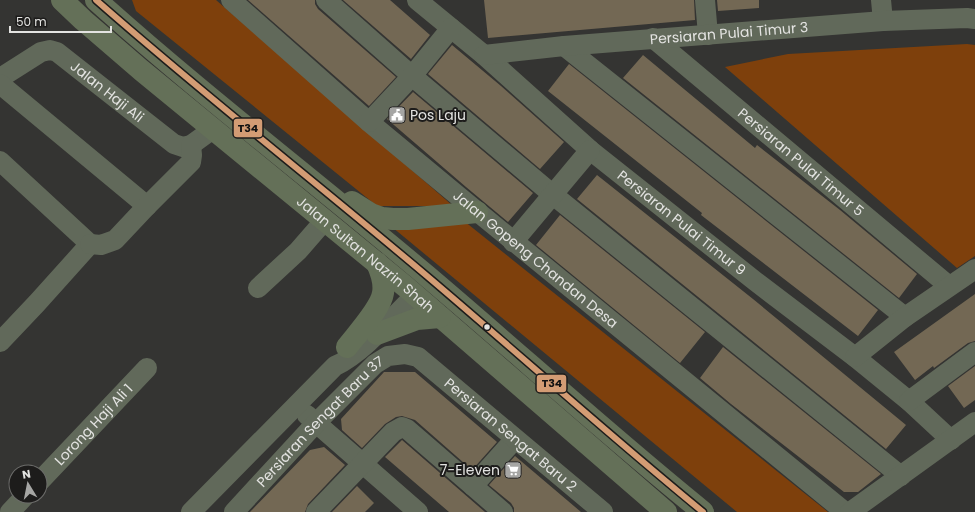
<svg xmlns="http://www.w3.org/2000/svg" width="975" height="512" font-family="Poppins,sans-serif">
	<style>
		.green { fill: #7e400c }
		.building { fill: #736854 }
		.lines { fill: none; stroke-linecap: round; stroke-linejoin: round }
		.minor { stroke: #61695a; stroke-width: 20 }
		.highway { stroke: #647058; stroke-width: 22 }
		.bus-1-casing { stroke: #1d1c1b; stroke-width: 9 }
		.bus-1 { stroke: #d39c74; stroke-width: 6 }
		.bus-dot { fill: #e3e3e1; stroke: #1d1c1b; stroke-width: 1.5 }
		.labels { text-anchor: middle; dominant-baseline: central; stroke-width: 4; stroke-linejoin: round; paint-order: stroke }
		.street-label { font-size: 14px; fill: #e3e3e1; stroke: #1d1c1b }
		.poi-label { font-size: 14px; fill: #e3e3e1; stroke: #1d1c1b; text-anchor: start }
		.line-badge { stroke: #1d1c1b; stroke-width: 1.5 }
		.pale-badge-label { font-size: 11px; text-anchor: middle; font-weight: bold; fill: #111 }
	</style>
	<rect width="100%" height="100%" fill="#343432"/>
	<!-- green -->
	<path class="green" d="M132,0H216L453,206H377L136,11Z
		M967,44L975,45V256L957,268L725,67L788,54Z
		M464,221L828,512H737L392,227Z"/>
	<!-- building -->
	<path class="building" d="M248,0H315V4L318,9L396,77L369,106Z
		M343,0H390L430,35L411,59Z
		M484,0H694L695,20L488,38Z
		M717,0H759V8L718,11Z
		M452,45L501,86L564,142L540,169L428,74Z
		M643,55L755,148L757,145L840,210L917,274L899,298L623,78Z
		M569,64L878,310L858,336L701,215L702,213L548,91Z
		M413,92L533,193L508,222L466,187L387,119Z
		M597,175L753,299L906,425L886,449L577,199Z
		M560,215L705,332L680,363L536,245Z
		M975,294V341L968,343L934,368L933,366L915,380L894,352Z
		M723,347L881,474L858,492H844L731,404L700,378Z
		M975,366V400L964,408L948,386Z
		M384,372H415L497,442L472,470L415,420L402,416L396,417L385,424L362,448L342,430L341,419Z
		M402,440L485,512H449L385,457Z
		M324,447L345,465L308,504L305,512H250L310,450Z
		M515,456L581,512H514V508L511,503L489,485Z
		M357,486L374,503L365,512H332Z"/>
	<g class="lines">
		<!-- minor -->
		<g class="minor">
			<path id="s1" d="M231,0L369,122L457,195L845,512"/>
			<path d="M326,0L412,76L552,194L901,476"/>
			<path id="s2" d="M417,0L484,55L590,150L755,281L855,357L909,401L951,440"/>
			<path d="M705,0L708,35"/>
			<path d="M881,0L883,21"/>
			<path id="s3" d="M653,38L949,286"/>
			<path d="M564,46L905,317"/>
			<path id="s4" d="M484,55L564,46L883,21L967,18L975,19"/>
			<path id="s5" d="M0,78L41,52L50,50L57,52L174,144L183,147L191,145L213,129"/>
			<path d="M0,84L147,206"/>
			<path d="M369,122L412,76L451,28"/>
			<path d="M0,161L90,244L37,303L0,342"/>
			<path d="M513,242L590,150"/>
			<path d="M90,244L101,245L115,240L147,206L191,162L192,155L191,145"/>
			<path d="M258,288L298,251L325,220"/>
			<path d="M855,357L905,317L975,269"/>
			<path d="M909,401L975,352"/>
			<path d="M307,415L418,512"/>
			<path id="s6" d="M40,481L147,368"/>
			<path d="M473,486L515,439"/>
			<path d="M10,512L25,496"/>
			<path d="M191,512L335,366C362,354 393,317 415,295"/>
			<path id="s7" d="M234,512L316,423L375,364L388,356L405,354L418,357L603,512"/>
			<path d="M316,512L393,432L402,427L407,429L503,512"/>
			<path d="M850,512L975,422"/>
		</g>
		<!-- highway -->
		<g class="highway">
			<path id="s8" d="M62,0L83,20L141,70L406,287L666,512"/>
			<path d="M96,0C203,96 317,183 427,276C519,354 609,436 703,512"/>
			<path d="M352,202L371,214L382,218L393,219H408L477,212"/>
			<path d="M377,334L417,319L440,317"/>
			<path d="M347,347C357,334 381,308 383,293C385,282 381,272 377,263"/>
		</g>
		<defs>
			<path id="bus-1" d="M96,0C204,95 317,183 427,276C519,354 609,435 703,512"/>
		</defs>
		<!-- bus-1 casing -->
		<use href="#bus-1" class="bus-1-casing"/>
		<!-- bus-1 -->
		<use href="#bus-1" class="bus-1"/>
	</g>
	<!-- icons -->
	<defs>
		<symbol id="civic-square" viewBox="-11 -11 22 22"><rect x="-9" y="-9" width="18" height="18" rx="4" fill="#a6a6a4" stroke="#1d1c1b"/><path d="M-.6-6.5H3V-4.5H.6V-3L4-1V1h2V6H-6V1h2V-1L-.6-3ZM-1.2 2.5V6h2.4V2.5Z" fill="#fff"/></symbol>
		<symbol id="supermarket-square" viewBox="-11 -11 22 22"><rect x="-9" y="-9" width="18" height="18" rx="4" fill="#a6a6a4" stroke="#1d1c1b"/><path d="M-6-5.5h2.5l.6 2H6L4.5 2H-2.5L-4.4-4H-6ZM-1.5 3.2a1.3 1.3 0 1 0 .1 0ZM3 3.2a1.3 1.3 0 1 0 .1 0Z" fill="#fff"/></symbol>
	</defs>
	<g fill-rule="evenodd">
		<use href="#civic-square" x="387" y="105" width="20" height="20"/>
		<use href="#supermarket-square" x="503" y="460" width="20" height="20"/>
	</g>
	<!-- markers -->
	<circle class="bus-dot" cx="487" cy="327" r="3.5"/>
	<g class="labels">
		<!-- street labels -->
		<g class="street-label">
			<text stroke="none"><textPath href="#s4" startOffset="246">Persiaran Pulai Timur 3</textPath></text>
			<text stroke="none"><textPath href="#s5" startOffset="129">Jalan Haji Ali</textPath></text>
			<text stroke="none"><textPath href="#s3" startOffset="193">Persiaran Pulai Timur 5</textPath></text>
			<text stroke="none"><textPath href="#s2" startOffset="346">Persiaran Pulai Timur 9</textPath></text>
			<text stroke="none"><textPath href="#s8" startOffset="396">Jalan Sultan Nazrin Shah</textPath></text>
			<text stroke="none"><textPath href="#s1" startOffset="400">Jalan Gopeng Chandan Desa</textPath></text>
			<text stroke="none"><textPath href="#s7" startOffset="125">Persiaran Sengat Baru 37</textPath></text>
			<text stroke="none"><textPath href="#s6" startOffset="78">Lorong Haji Ali 1</textPath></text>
			<text stroke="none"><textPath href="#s7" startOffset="371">Persiaran Sengat Baru 2</textPath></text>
		</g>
		<!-- poi labels -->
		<g class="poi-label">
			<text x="410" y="115">Pos Laju</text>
			<text x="500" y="470" text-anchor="end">7-Eleven</text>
		</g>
	</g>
	<g class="line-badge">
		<rect x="233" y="118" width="30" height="20" rx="4" fill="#d39c74"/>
		<rect x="536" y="374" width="31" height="19" rx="4" fill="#d39c74"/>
	</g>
	<g class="pale-badge-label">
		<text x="248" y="132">T34</text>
		<text x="552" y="387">T34</text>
	</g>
	<!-- north arrow -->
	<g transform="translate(28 484) rotate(350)"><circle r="19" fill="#1d1c1b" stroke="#6c6c6a"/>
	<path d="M0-3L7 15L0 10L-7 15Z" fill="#a6a6a4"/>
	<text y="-6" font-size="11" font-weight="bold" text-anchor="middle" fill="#e3e3e1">N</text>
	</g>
	<!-- scale -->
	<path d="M10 26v6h101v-6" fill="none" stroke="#e3e3e1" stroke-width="2"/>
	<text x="16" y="26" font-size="12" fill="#e3e3e1" stroke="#1d1c1b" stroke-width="3" paint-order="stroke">50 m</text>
</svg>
